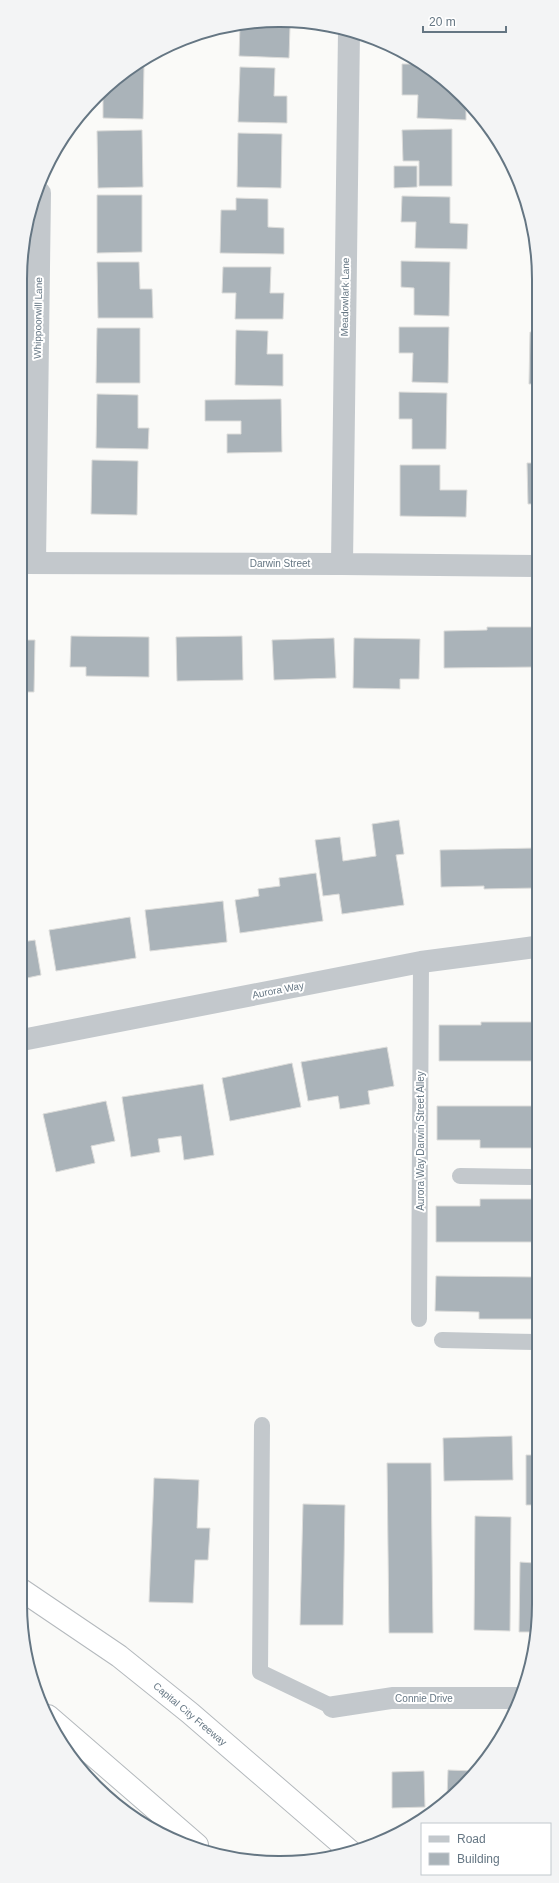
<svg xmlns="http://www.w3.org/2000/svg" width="559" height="1883" font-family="Helvetica,sans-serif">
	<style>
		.building { fill: #aab3b9; stroke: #dcdcda }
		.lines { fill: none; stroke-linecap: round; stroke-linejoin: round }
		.highway-casing { stroke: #b4b9bd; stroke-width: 24 }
		.lane { stroke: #c3c8cc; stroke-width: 16 }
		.street { stroke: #c3c8cc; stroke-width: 22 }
		.highway { stroke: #fff; stroke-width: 22 }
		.labels { text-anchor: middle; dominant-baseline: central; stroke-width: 4; stroke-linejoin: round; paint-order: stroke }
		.street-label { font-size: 10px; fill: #657683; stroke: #fff }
		.rim { fill: none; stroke: #657683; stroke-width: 2 }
	</style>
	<rect width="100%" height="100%" fill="#fafaf8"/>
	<!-- building -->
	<path class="building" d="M240,25L290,27L289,58L239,56Z
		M402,64H418L452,88V94H460L463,96L466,100V120L417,118L418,95H402Z
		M133,66H144L143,119L103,118V96Z
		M240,67L275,68L274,96H287V123L238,122Z
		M452,129V186H419V161H403L402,130Z
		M142,130L143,187L98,188L97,131Z
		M238,133L282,134L281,188L237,187Z
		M394,166H417V187L394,188Z
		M97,195H142V252L97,253Z
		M402,196L450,197V223L468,224L467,249L415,248L416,222H401Z
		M236,198L268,199V227L284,228V254L220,253L221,210H236Z
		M401,261L450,262L449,316L414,315V288L401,287Z
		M97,262H139L140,289H152L153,318H98Z
		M223,267H271L270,293H284L283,319H235L236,293H222Z
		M535,282H537V315H534Z
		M399,327H449L448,383L412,382L413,353H399Z
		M97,328H140V383H96Z
		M236,330L268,331L267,354H283V386L235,385Z
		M530,332H537V384H529Z
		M399,392L447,393L446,449H412V419H399Z
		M97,394L138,395V428H149L148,449L96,448Z
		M532,397H537L536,432H532Z
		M281,399L282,452L227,453V434H241V421H205V400Z
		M92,460L138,461L137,515L91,514Z
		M527,463H536V504H528Z
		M400,465H440V490H467L466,517L400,516Z
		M487,627H536V667L444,668V631L487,630Z
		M71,636L149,637V677L86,676V667H70Z
		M242,636L243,680L177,681L176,637Z
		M334,638L336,678L274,680L272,640Z
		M354,638L420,639L419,679H400V689L353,688Z
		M23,640H35L34,692H23Z
		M399,820L404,854L396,855L404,905L342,914L339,894L323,896L315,840L340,837L343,861L376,856L372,824Z
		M536,848V888L484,889V886L441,887L440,850Z
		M316,873L323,921L240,933L235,900L259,896L258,889L280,886L279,878Z
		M223,901L227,942L150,951L145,910Z
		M130,917L136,958L56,971L49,930Z
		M35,940L41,975L22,979V942Z
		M481,1022H535V1061H439V1025H481Z
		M387,1047L394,1086L368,1091L370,1104L340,1109L338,1096L308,1101L301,1062Z
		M292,1063L301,1107L230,1121L222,1078Z
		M203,1084L214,1155L184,1160L181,1136L158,1139L160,1152L131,1157L122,1097Z
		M106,1101L115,1141L91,1146L95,1163L56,1172L43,1114Z
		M437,1106H535V1148H480V1140H437Z
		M480,1199H535V1242H436V1206H480Z
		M436,1276L535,1277V1319H479V1312L435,1311Z
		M512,1436L513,1480L444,1481L443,1438Z
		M526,1455H534V1505H526Z
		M387,1463H431L433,1633H389Z
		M154,1478L199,1480L197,1528H210L208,1560H195L193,1603L149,1602Z
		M303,1504L345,1505L343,1625H300Z
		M475,1516L511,1517L510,1631L474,1630Z
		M520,1562L534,1563V1632H519Z
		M448,1770L474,1771L447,1799Z
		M424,1771L425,1807L392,1808V1772Z"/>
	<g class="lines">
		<defs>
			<path id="highway" d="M20,1589L119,1656L190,1713L351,1852
				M48,1716L197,1845"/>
		</defs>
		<!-- highway casing -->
		<use href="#highway" class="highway-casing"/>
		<!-- lane -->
		<path class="lane" d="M460,1176L535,1177
			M419,1319L421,962
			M442,1340L535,1342
			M262,1425L260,1672L333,1707"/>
		<!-- street -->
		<path class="street" d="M24,563L342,564L536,566
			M35,563L40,193
			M342,564L349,31
			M22,1040L421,962L535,947
			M333,1707L392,1698H516"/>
		<!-- highway -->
		<use href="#highway" class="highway"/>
	</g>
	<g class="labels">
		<!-- street labels -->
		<g class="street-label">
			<text transform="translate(345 297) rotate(-89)">Meadowlark Lane</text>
			<text transform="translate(38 318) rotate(-89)">Whippoorwill Lane</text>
			<text x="280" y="563">Darwin Street</text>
			<text transform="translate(278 990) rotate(-11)">Aurora Way</text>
			<text transform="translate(420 1141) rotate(-90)">Aurora Way Darwin Street Alley</text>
			<text x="424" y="1698">Connie Drive</text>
			<text transform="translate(190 1714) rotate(40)">Capital City Freeway</text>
		</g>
	</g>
	<!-- crop -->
	<path d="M0 0H559V1883H0ZM279 27H280A252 252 0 0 1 532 279V1604A252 252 0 0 1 280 1856H279A252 252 0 0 1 27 1604V279A252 252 0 0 1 279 27Z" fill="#f3f4f5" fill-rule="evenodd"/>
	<path class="rim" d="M279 27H280A252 252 0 0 1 532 279V1604A252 252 0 0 1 280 1856H279A252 252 0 0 1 27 1604V279A252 252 0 0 1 279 27Z"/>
	<!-- legend -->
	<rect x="421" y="1823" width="130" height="52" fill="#ffffff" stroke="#c1c8cd"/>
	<rect x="429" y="1836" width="20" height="6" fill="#c3c8cc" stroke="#c1c8cd"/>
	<text x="457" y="1843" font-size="12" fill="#657683">Road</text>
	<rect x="429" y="1853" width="20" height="12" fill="#aab3b9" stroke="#c1c8cd"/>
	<text x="457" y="1863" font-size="12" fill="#657683">Building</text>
	<!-- scale -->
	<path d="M423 26v6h83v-6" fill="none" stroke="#657683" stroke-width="2"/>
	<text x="429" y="26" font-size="12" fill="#657683" stroke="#ffffff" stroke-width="3" paint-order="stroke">20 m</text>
</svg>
